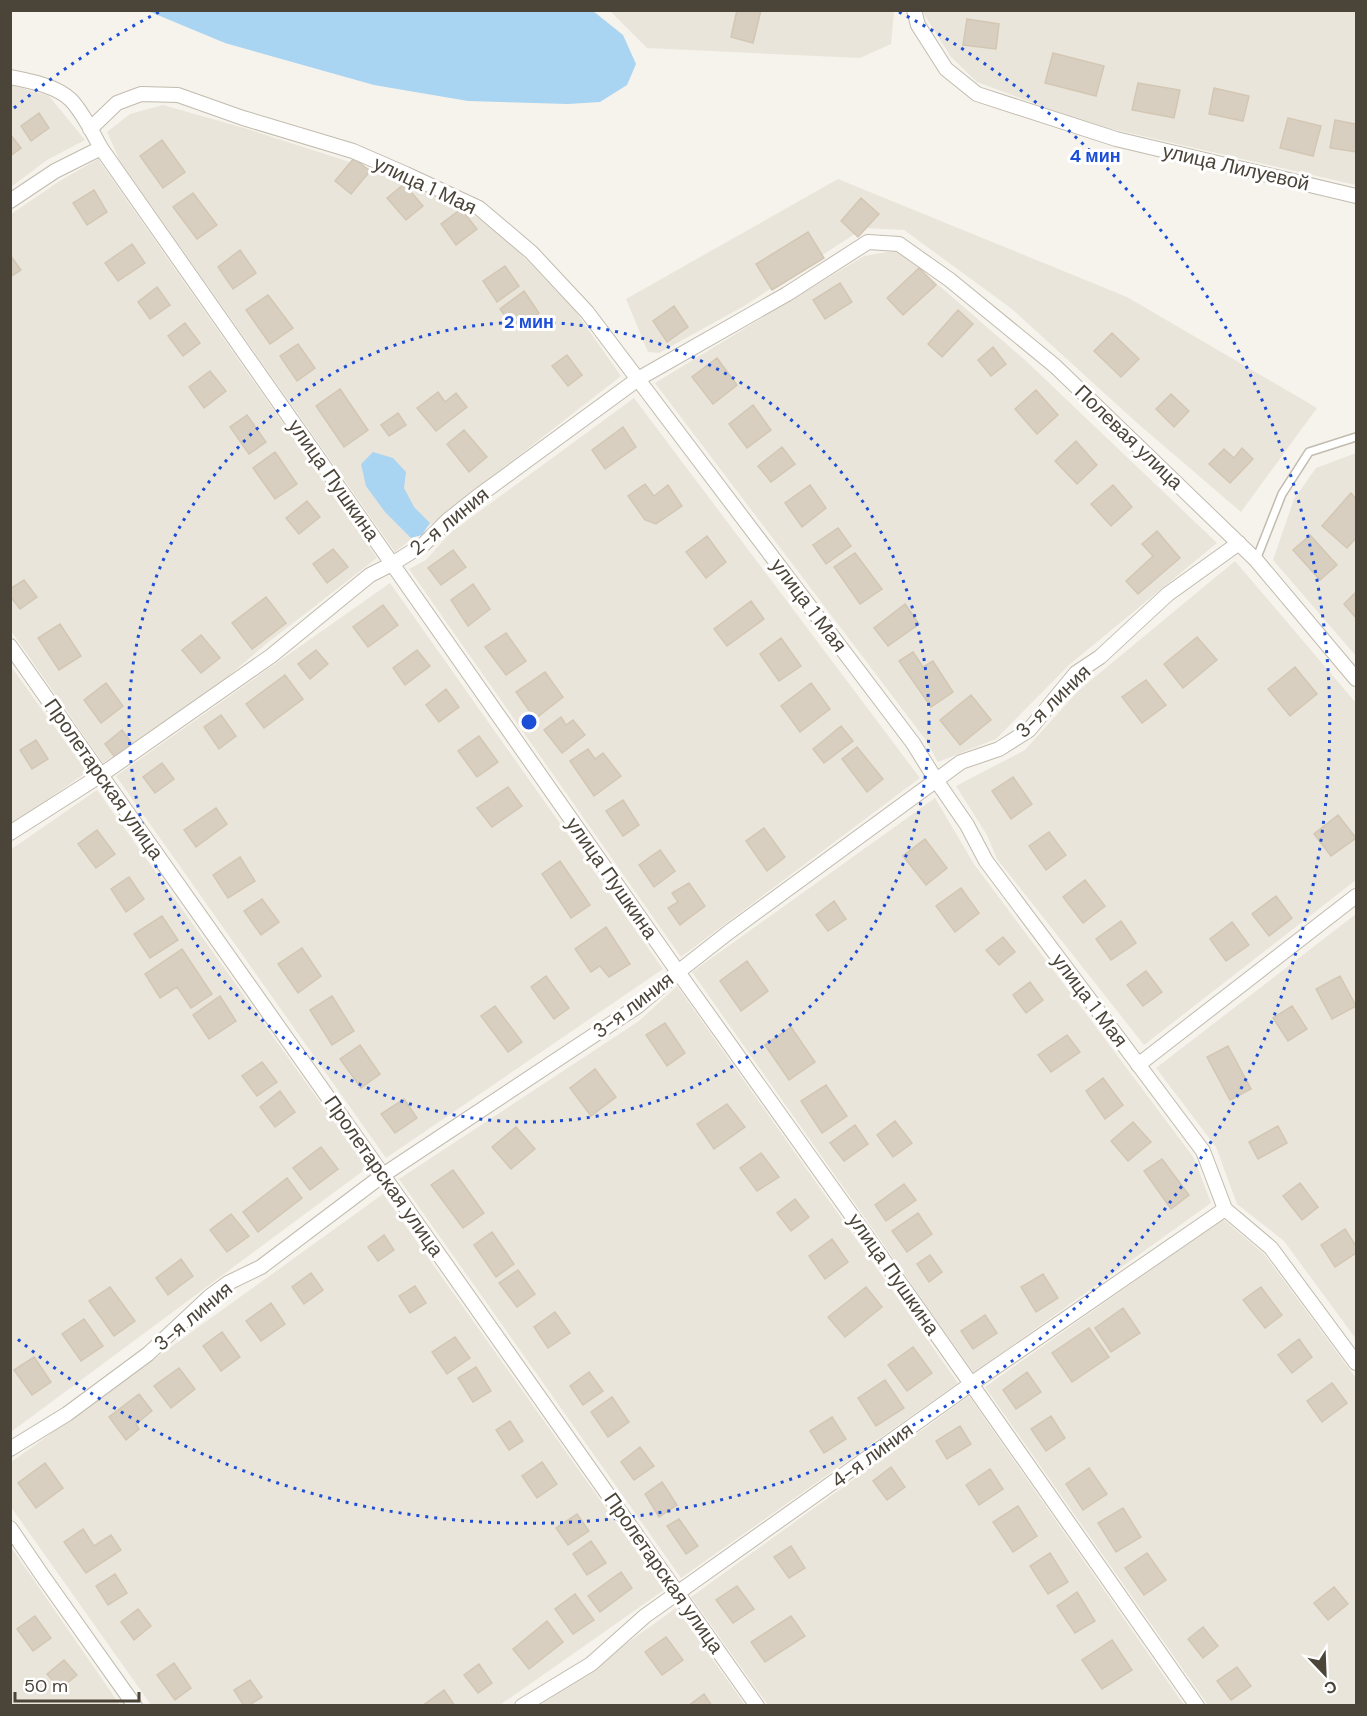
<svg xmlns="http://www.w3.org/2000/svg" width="1367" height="1716" font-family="'DM Sans',sans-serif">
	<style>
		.residential { fill: #eae5da }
		.water { fill: #a9d4f2 }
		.building { fill: #d8cfc1; stroke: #d3c7b4; stroke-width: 1.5 }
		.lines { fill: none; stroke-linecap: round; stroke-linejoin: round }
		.lane-casing { stroke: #c2bbae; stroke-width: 10 }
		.street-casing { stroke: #c2bbae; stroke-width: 16 }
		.lane { stroke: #fff; stroke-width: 7 }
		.street { stroke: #fff; stroke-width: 14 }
		.ring { fill: none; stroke: #1d4ed8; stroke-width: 3; stroke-dasharray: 3 6 }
		.labels { text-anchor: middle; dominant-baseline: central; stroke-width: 6; stroke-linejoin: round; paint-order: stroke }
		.street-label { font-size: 20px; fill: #4b4439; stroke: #fff }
		.centre { fill: #1d4ed8; stroke: #fff; stroke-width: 3 }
		.ring-label { font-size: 18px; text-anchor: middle; font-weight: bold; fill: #1d4ed8; stroke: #fff; stroke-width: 6; stroke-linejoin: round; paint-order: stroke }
	</style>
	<rect width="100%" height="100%" fill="#f6f3ec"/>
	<!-- residential -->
	<path class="residential" d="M610,11H894L891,44L860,58L647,48Z
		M922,11H1356V185L1090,124L977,82L951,57Z
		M11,85L49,96L85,140L47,160L11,187Z
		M163,105L244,128L431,188L501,233L576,312L621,376L395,552L120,161L107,132L130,114Z
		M98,159L377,558L266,644L204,697L103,763L11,631L10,215L58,182Z
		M838,179L1127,297L1317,408L1241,512L1136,422L1012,309L904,230L864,228L744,306L659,353L648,352L626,299Z
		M898,250L1025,360L1217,543L1069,665L996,739L938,762L925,739L655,383L864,256Z
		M634,398L920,778L681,957L409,569L426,560L450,533Z
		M1356,453V656L1273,560L1294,499L1316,468Z
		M1235,561L1356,703V880L1144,1045L997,859L987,835L956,786L1025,750L1078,691Z
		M390,583L663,969L386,1158L116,776Z
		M10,665L87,772L11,825H10Z
		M97,790L367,1168L11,1432L10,850Z
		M935,798L974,864L1194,1158L1211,1203L974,1373L692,972Z
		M1356,914V1339L1284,1241L1237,1204L1216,1147L1156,1068Z
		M677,986L958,1383L681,1578L399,1179L639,1021Z
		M383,1194L664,1590L500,1705H151L11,1507L10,1463Z
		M1223,1219L1264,1254L1356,1378V1705H1208L985,1387Z
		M969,1396L1184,1705H768L691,1597Z
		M11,1547L120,1705H11Z
		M676,1608L745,1705L539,1706Z"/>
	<!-- water -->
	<path class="water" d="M148,11H593L623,35L636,64L627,85L600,102L568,104L468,101L374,85L225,43Z
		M373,452L393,458L406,472L404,488L414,507L430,523L422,535L411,538L385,512L366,486L361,464Z"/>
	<!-- building -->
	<path class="building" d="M737,10H761L753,43L731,37Z
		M967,19L999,24L996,49L963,45Z
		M1053,53L1104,66L1096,96L1045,83Z
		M1138,83L1180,90L1174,118L1132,110Z
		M1214,88L1249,96L1243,121L1209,114Z
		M39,113L49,128L31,141L21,126Z
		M1288,118L1321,126L1313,156L1280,148Z
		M1335,120L1356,124V152L1330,148Z
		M10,134L21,148L10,156Z
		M162,140L185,172L163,188L140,156Z
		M354,158L370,171L351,194L335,181Z
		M404,184L423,206L406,220L387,198Z
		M94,190L107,212L87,225L73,203Z
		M193,193L217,225L197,239L173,207Z
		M861,198L879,214L858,237L841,221Z
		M461,209L477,229L456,245L441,224Z
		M808,232L824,258L772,290L756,264Z
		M132,244L145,263L118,281L105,263Z
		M240,250L256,273L233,289L218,267Z
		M10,255L21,270L10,277Z
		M505,266L519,286L497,302L483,281Z
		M919,268L936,285L903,315L887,298Z
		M840,283L852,302L825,319L813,300Z
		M157,287L170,305L150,319L138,302Z
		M524,291L539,313L515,330L500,309Z
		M268,295L293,328L270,344L246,310Z
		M674,306L688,327L667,342L653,321Z
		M958,310L973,324L942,357L928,344Z
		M185,323L200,343L183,356L168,336Z
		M1112,333L1139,359L1121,377L1094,351Z
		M298,344L315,368L297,381L280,356Z
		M993,347L1006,364L991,376L978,360Z
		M567,355L582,375L568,386L552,366Z
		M717,358L737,385L713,404L692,377Z
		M210,371L226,391L204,408L189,387Z
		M340,389L368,430L344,447L316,406Z
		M1036,390L1058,415L1037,434L1015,409Z
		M438,392L445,402L456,393L467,407L436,431L417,408Z
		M1171,394L1189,411L1174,427L1156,409Z
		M753,405L771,430L747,448L729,424Z
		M398,413L406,425L389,436L381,425Z
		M247,415L266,442L249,454L230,427Z
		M623,427L636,447L605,469L592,450Z
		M464,430L487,457L469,472L447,444Z
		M1076,441L1097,465L1077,484L1055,461Z
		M782,447L795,464L771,482L758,466Z
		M1242,448L1253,459L1230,483L1209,464L1224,449L1234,458Z
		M275,452L297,484L275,499L253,468Z
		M645,484L654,496L668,485L682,506L656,524L645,520L628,496Z
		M810,485L826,508L802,527L785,503Z
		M1113,485L1132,507L1111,526L1091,504Z
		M1351,493L1356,499V538L1347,548L1322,526Z
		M307,501L320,517L299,534L286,518Z
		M838,528L851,546L826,564L813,545Z
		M1157,531L1180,558L1138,594L1126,581L1153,556L1142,544Z
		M1310,535L1337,565L1320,580L1293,550Z
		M707,536L726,562L706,578L686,552Z
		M333,549L348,567L327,583L313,564Z
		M453,550L466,567L441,585L428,568Z
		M855,553L882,589L860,604L834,567Z
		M24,580L37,597L20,609L10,596V589Z
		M473,584L490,609L468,626L451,600Z
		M1356,592V618L1344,604Z
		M266,597L286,623L252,649L232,623Z
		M751,601L764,619L727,646L714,629Z
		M905,604L919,624L888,646L874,628Z
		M383,605L398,625L368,647L353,627Z
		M60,624L81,656L59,670L38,638Z
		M506,633L526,661L506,675L485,647Z
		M201,635L220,658L201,673L182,650Z
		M1197,637L1217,660L1183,688L1164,664Z
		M781,638L801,666L779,681L760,654Z
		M316,650L328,664L310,679L298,664Z
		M417,650L430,666L405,685L393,668Z
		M913,652L923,667L933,661L953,692L931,707L899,661Z
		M1295,667L1317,694L1290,716L1268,689Z
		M545,672L563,697L535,719L516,692Z
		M285,675L303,699L264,728L246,704Z
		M1146,680L1166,705L1142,723L1122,697Z
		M106,683L123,706L101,723L84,700Z
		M811,683L830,709L800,732L781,706Z
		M446,689L459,707L439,722L426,705Z
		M971,695L991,720L960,745L940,720Z
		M221,715L236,736L219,749L204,727Z
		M561,717L566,725L573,720L585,735L562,753L544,730Z
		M841,726L853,741L824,763L813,749Z
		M122,730L133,745L116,759L105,744Z
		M479,736L498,762L477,777L458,751Z
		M36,740L48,759L32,769L20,750Z
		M857,747L883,779L867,792L842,759Z
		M588,749L595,759L603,753L621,776L594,796L570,761Z
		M162,763L174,779L155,793L143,777Z
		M1013,777L1032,804L1011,819L992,791Z
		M508,787L522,806L492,827L477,808Z
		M623,800L639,825L623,836L606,811Z
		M216,808L227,824L196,847L184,830Z
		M1338,815L1356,838L1331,856L1314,834Z
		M764,828L785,857L767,871L746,841Z
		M97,830L115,854L96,868L78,844Z
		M1049,832L1066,855L1046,870L1029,846Z
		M925,839L947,868L926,885L903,856Z
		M660,850L675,871L654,887L639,865Z
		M240,857L255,881L228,898L213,875Z
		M560,861L590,905L571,918L542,874Z
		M129,877L144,899L126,912L111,889Z
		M1085,880L1105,906L1083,923L1063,897Z
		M689,883L705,906L680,925L668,908L678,902L672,893Z
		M961,888L979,913L955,932L936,906Z
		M1276,896L1292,918L1269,936L1252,914Z
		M262,899L279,922L261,935L244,911Z
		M834,901L846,919L828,931L816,915Z
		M162,916L178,940L150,958L134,934Z
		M1121,921L1136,943L1111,960L1096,939Z
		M1232,922L1249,945L1226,961L1210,939Z
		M606,927L630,964L609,977L600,966L591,972L575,949Z
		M1003,937L1015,952L999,965L986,950Z
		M302,948L321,976L298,993L278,964Z
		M182,949L212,994L191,1008L177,987L160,998L145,974Z
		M747,961L768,991L741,1011L720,981Z
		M1146,971L1162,992L1143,1006L1127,985Z
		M546,976L569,1008L554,1019L531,987Z
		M1340,976L1356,1006L1332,1019L1316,989Z
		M1030,982L1043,1000L1026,1013L1013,995Z
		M220,996L236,1021L209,1039L193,1015Z
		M332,996L354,1031L332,1045L310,1010Z
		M495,1006L522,1042L508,1052L481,1016Z
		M1292,1006L1307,1029L1288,1041L1273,1018Z
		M665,1023L685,1053L667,1066L646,1035Z
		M791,1027L815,1062L789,1080L765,1045Z
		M1067,1035L1080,1052L1051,1072L1038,1055Z
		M360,1045L380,1074L361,1088L340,1059Z
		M1228,1046L1251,1089L1230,1100L1207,1057Z
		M262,1062L277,1082L257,1096L242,1076Z
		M595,1069L616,1097L591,1116L570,1088Z
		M1103,1078L1123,1105L1105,1119L1086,1091Z
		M826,1085L847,1116L822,1133L801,1101Z
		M280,1091L295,1112L275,1127L260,1107Z
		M404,1099L417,1118L395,1133L381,1114Z
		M727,1104L745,1127L714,1149L697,1124Z
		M895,1121L912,1143L893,1157L877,1135Z
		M1133,1122L1151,1142L1128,1161L1111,1141Z
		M855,1125L868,1144L844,1161L830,1143Z
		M1278,1126L1287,1143L1258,1159L1249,1142Z
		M516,1127L535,1149L511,1169L492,1147Z
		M321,1147L338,1169L310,1190L293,1168Z
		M761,1153L779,1177L757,1191L740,1168Z
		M1162,1159L1189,1195L1171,1209L1144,1171Z
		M453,1170L484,1213L463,1228L431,1185Z
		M287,1178L302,1198L258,1232L243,1212Z
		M1300,1183L1318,1207L1302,1220L1283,1196Z
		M904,1184L916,1200L886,1221L875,1205Z
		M795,1199L809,1217L791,1231L777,1213Z
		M918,1213L932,1234L907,1252L892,1231Z
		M231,1214L249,1236L227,1252L210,1230Z
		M1345,1229L1356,1246V1253L1335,1267L1321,1245Z
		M492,1232L514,1264L496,1277L474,1245Z
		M384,1235L394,1250L378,1261L368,1247Z
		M832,1239L848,1262L825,1279L809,1256Z
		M930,1255L942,1272L929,1282L917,1264Z
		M181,1259L193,1276L168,1295L156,1278Z
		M518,1270L535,1294L517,1307L499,1283Z
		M311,1273L323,1290L304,1304L292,1287Z
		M1043,1274L1058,1298L1036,1312L1021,1287Z
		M415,1286L426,1303L410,1313L399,1296Z
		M110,1287L135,1321L114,1336L89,1301Z
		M866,1287L882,1307L845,1337L828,1317Z
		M1261,1287L1282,1315L1265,1328L1243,1300Z
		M271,1303L285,1324L261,1341L246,1321Z
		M1123,1308L1140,1333L1111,1352L1095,1328Z
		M555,1312L570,1333L548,1348L534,1327Z
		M985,1315L997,1333L973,1349L961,1331Z
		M84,1319L103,1346L81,1361L62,1334Z
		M1089,1328L1109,1357L1072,1382L1052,1353Z
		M222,1332L240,1357L221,1371L203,1346Z
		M455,1337L470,1358L447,1374L432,1352Z
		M1299,1339L1312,1357L1292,1373L1278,1355Z
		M913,1347L932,1373L907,1391L888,1365Z
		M34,1357L51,1382L32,1395L14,1370Z
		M476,1367L491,1391L473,1402L458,1378Z
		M179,1368L195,1389L171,1408L154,1386Z
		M589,1372L603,1391L583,1405L570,1386Z
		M1027,1372L1041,1392L1016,1409L1003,1390Z
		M885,1380L904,1408L876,1426L858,1398Z
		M1332,1383L1347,1403L1322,1422L1307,1401Z
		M139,1394L152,1411L136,1424L139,1429L126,1440L109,1417Z
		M612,1397L629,1422L608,1437L591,1412Z
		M1051,1416L1065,1438L1046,1451L1031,1429Z
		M832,1417L846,1439L824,1453L810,1431Z
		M510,1421L523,1441L509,1450L496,1430Z
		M960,1426L971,1444L947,1459L936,1441Z
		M640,1447L654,1466L634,1480L621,1462Z
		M542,1462L557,1484L537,1498L522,1476Z
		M45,1463L63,1488L36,1508L18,1483Z
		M891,1467L905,1487L887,1500L873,1481Z
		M1089,1468L1107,1494L1083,1510L1066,1484Z
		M990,1469L1003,1489L979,1505L966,1485Z
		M662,1482L677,1505L659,1517L645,1494Z
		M1018,1506L1037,1536L1013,1552L993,1522Z
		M1123,1508L1141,1537L1116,1552L1098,1523Z
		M577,1514L589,1531L568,1545L556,1528Z
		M679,1519L698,1546L686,1554L667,1526Z
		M83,1529L94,1546L111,1535L121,1550L86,1573L64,1542Z
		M591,1541L606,1563L587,1575L573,1554Z
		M791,1546L805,1568L789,1578L774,1557Z
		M1050,1553L1068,1582L1048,1594L1030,1566Z
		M1147,1553L1166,1580L1144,1595L1125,1568Z
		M621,1572L632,1588L600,1612L588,1596Z
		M115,1574L127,1593L108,1605L96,1586Z
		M737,1586L754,1609L733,1623L716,1600Z
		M1334,1587L1348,1604L1328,1620L1314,1603Z
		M1077,1592L1095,1621L1075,1633L1057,1606Z
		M575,1594L594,1620L573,1634L555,1609Z
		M138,1609L151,1626L134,1640L121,1622Z
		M35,1616L51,1638L33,1651L17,1629Z
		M791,1616L805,1636L765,1662L751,1642Z
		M547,1621L563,1642L529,1669L513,1649Z
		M1203,1627L1218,1646L1203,1658L1188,1639Z
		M666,1637L683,1660L662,1675L645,1652Z
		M1112,1640L1132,1670L1102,1689L1082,1660Z
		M64,1660L77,1675L60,1689L47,1674Z
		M174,1663L191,1688L175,1700L157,1675Z
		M479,1664L492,1683L478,1693L464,1675Z
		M1237,1667L1251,1686L1231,1700L1217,1681Z
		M250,1680L262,1697L248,1706H244L234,1690Z
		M444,1690L455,1706H422Z
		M704,1694L712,1706H688Z"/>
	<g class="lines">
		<defs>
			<path id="lane" d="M1256,560L1282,494L1309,452L1356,437"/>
			<path id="street" d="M914,10L918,25L946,69L977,94L1116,139L1356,196
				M10,77C30,81 57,86 71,100C84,114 92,132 101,148L678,972L920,1311L1197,1706
				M90,129L117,103L141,94L178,95L243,118L353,151L406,174L479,208L531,252L587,312L913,743L936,780L967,825L986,861L1203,1151L1225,1209L1271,1248L1356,1363
				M10,201L55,171L101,148
				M10,646L757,1706
				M10,833L101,775L271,656L370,575L392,564L424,544L448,520L477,497L638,379L787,294L868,242L899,244L950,280L1055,366L1256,560L1356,679
				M1138,1065L1356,896
				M10,1449L67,1414L148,1354L209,1297L228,1283L261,1267L383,1175L638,1006L678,972L729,932L961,762L999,749L1029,730L1076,673L1100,657L1168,594L1239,543
				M10,1528L42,1575L135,1706
				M522,1706L591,1664L645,1616L971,1384L1225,1209"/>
		</defs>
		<!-- lane casing -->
		<use href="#lane" class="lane-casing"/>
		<!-- street casing -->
		<use href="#street" class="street-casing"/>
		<!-- lane -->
		<use href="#lane" class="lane"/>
		<!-- street -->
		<use href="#street" class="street"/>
	</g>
	<!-- distance rings -->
	<g class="ring">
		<circle cx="529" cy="722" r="400"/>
		<path d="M14 108A801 801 0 0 1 159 12M899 12A801 801 0 1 1 14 1336"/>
	</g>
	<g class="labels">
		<!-- street labels -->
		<g class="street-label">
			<text transform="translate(1236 167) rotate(13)">улица Лилуевой</text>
			<text transform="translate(425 185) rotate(25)">улица 1 Мая</text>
			<text transform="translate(1129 437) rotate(44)">Полевая улица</text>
			<text transform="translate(334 480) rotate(55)">улица Пушкина</text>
			<text transform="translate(449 521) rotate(-39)">2-я линия</text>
			<text transform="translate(809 605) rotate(53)">улица 1 Мая</text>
			<text transform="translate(1053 701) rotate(-44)">3-я линия</text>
			<text transform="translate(104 779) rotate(55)">Пролетарская улица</text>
			<text transform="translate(612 878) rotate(55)">улица Пушкина</text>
			<text transform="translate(1090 1000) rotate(53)">улица 1 Мая</text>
			<text transform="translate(633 1005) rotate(-37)">3-я линия</text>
			<text transform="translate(384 1176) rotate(55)">Пролетарская улица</text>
			<text transform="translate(894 1274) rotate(55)">улица Пушкина</text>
			<text transform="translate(193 1316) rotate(-40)">3-я линия</text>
			<text transform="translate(872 1455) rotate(-36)">4-я линия</text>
			<text transform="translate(664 1573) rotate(55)">Пролетарская улица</text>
		</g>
	</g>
	<circle cx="529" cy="722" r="9" class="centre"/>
	<g class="ring-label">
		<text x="1095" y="162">4 мин</text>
		<text x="529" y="328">2 мин</text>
	</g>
	<!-- border -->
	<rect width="1367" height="1716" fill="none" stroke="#4b4439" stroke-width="24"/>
	<!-- north arrow -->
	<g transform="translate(1325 1674) rotate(157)" stroke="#ffffff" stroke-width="4.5" paint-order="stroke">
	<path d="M0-4.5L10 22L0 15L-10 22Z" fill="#4b4439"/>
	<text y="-9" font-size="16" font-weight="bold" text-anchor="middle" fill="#4b4439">С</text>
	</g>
	<!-- scale -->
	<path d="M15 1692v9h124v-9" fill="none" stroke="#4b4439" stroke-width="3"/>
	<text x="24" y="1692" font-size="18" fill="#4b4439" stroke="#ffffff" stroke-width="4.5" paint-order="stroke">50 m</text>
</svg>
